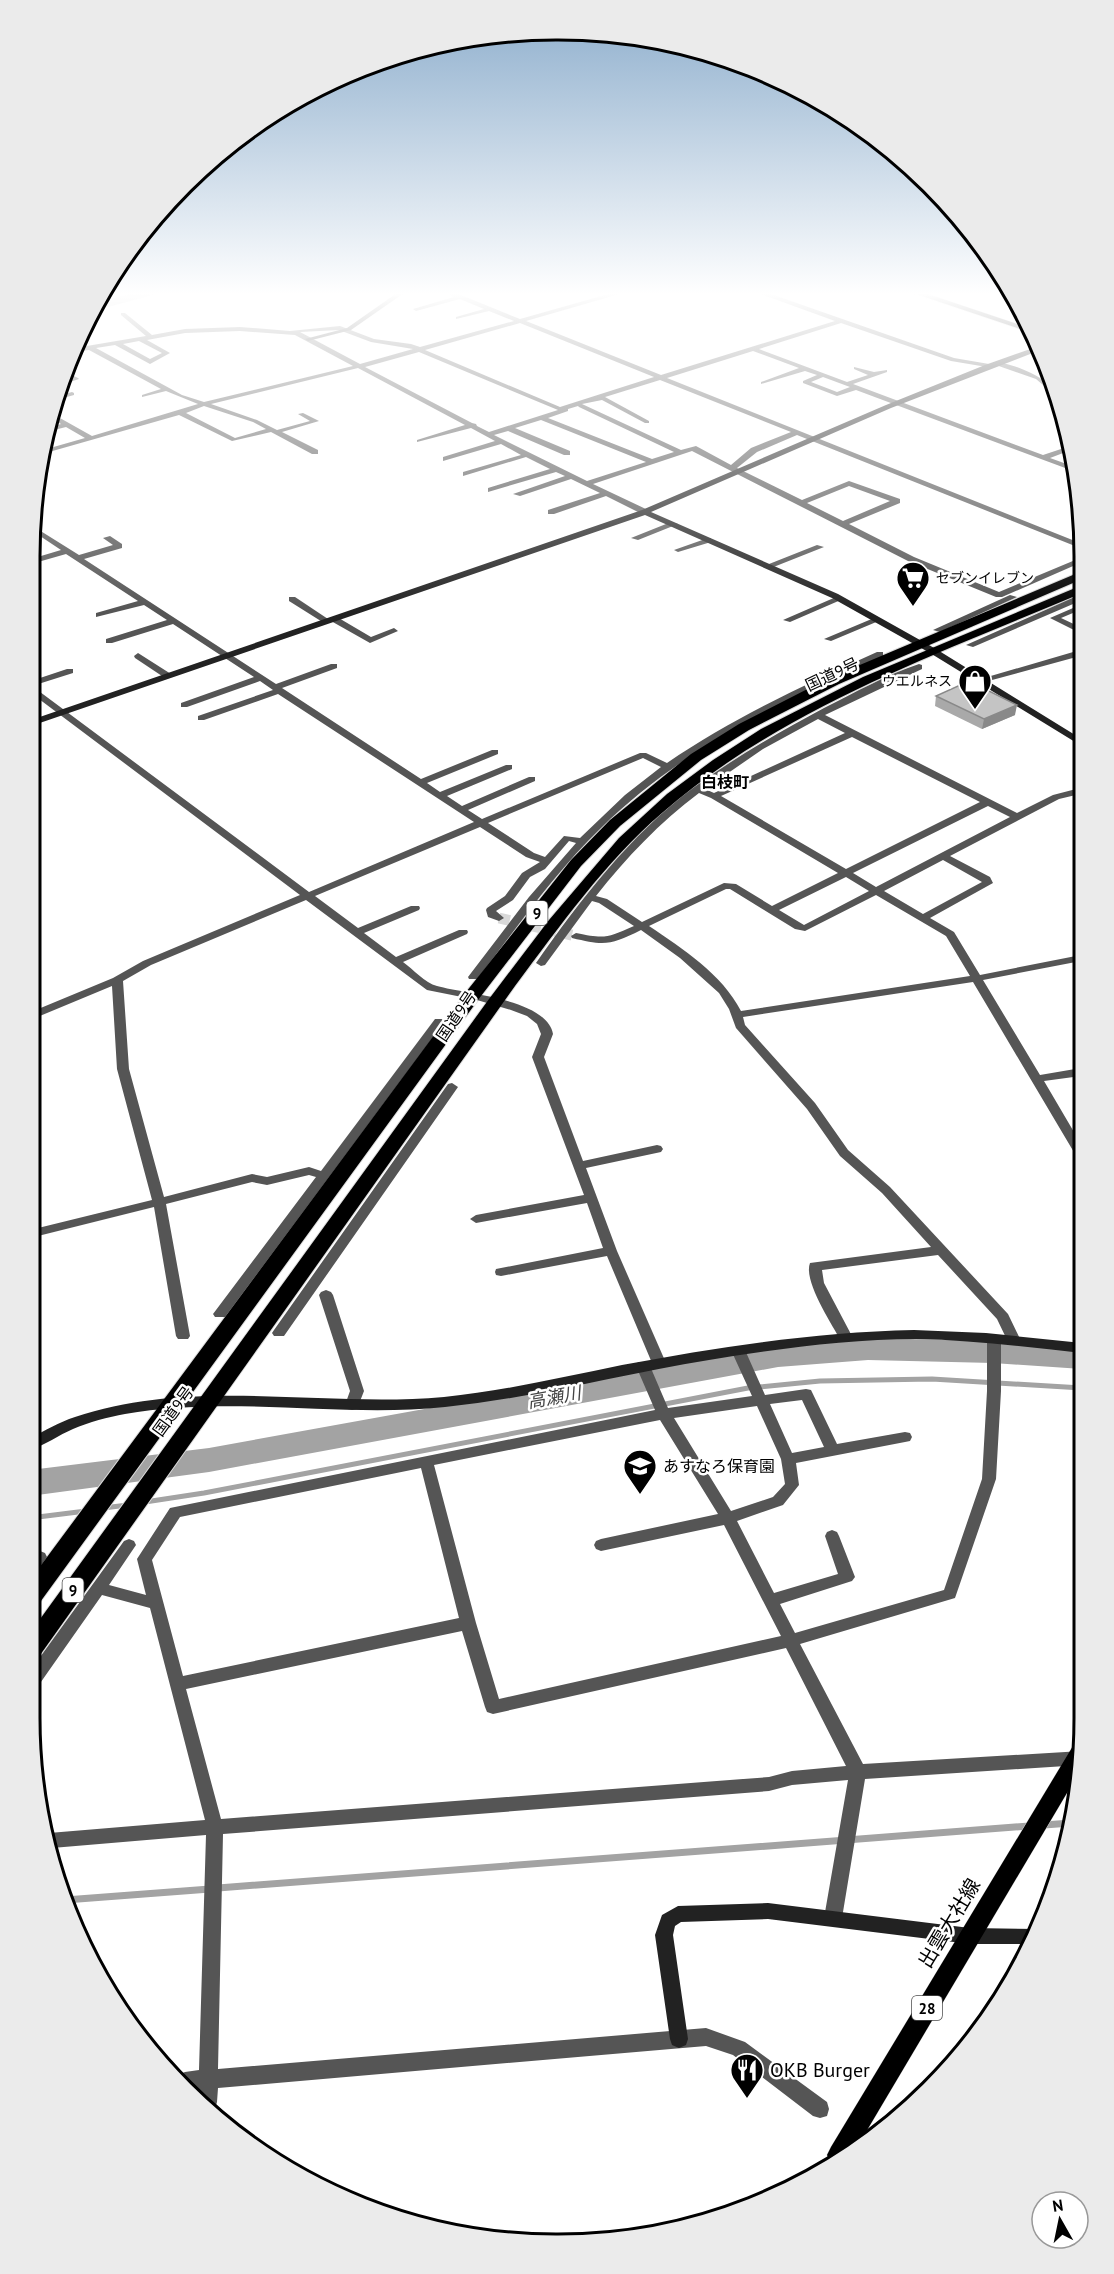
<svg xmlns="http://www.w3.org/2000/svg" width="1114" height="2274" font-family="'PT Sans','Noto Sans JP',sans-serif">
	<style>
		.lines { fill: none; stroke-linecap: round; stroke-linejoin: round }
		.stream-far2 { stroke: #a3a3a3; stroke-width: 2 }
		.stream-far1 { stroke: #a3a3a3; stroke-width: 5 }
		.stream { stroke: #a3a3a3; stroke-width: 7 }
		.river { fill: #a3a3a3; fill-rule: evenodd }
		.street-tunnel { stroke: #d9d9d9; stroke-width: 11; stroke-dasharray: 11 5; stroke-linecap: butt }
		.primary-casing { stroke: #dbdbdb; stroke-width: 1 }
		.highway-casing { stroke: #dbdbdb; stroke-width: 2 }
		.street { fill: #555; fill-rule: evenodd }
		.secondary { fill: #222; fill-rule: evenodd }
		.primary { fill: #000; fill-rule: evenodd }
		.highway { fill: #000; fill-rule: evenodd }
		.wall { fill: #a9a9a9 }
		.shaded-wall { fill: #898989 }
		.building { fill: #c4c4c4; stroke: #898989; stroke-width: 1.5 }
		.labels { text-anchor: middle; dominant-baseline: central; stroke-width: 5; stroke-linejoin: round; paint-order: stroke }
		.far-poi-label { font-size: 14px; fill: #000; stroke: #fff; text-anchor: start }
		.shield { fill: #fff; stroke: #4c4c4c; stroke-width: 1.5 }
		.shield-label { font-size: 15px; font-weight: bold; fill: #000 }
		.street-label { font-size: 16px; fill: #000; stroke: #fff }
		.far-quarter-label { font-size: 16px; font-weight: bold; fill: #000; stroke: #fff }
		.poi-label { font-size: 16px; fill: #000; stroke: #fff; text-anchor: start }
		.water-label { font-size: 18px; font-style: italic; fill: #444; stroke: #fff }
		.near-street-label { font-size: 20px; fill: #000; stroke: #fff }
		.near-poi-label { font-size: 20px; fill: #000; stroke: #fff; text-anchor: start }
		.rim { fill: none; stroke: #000; stroke-width: 3 }
	</style>
	<rect width="100%" height="100%" fill="#fff"/>
	<g class="lines">
		<!-- stream-far2 -->
		<path class="stream-far2" d="M997,293L1012,298"/>
		<!-- stream-far1 -->
		<path class="stream-far1" d="M145,1502L204,1493L748,1388L820,1381L932,1379L1082,1388
			M103,1508L128,1505
			M30,1518L86,1511"/>
		<!-- stream -->
		<path class="stream" d="M1044,1825L1071,1823
			M218,1888L1029,1826
			M65,1900L210,1889"/>
		<!-- river -->
		<path class="river" d="M135,293H160L93,311L98,302Z
			M868,1338L993,1341L1082,1347V1369L993,1363L868,1360L778,1367L209,1472L30,1496V1470L209,1448L778,1345Z"/>
		<!-- street-tunnel -->
		<path class="street-tunnel" d="M499,918L576,936"/>
		<defs>
			<path id="primary" d="M913,293H925L1026,327L1029,332Z
				M1083,1738L1080,1771L863,2137L830,2161L827,2155L831,2147L1076,1741Z"/>
			<path id="highway" d="M1080,572V580L839,684L749,730L701,760L620,826L581,866L478,1000L38,1605L30,1607V1580L466,992L571,860L610,820L691,754L739,724L829,678Z
				M1080,586V594C936,655 782,708 662,813C605,862 560,926 515,986L38,1658L30,1661V1633L489,999L549,920L619,838L667,794L713,760L761,729L863,677Z"/>
		</defs>
		<!-- primary casing -->
		<use href="#primary" class="primary-casing"/>
		<!-- highway casing -->
		<use href="#highway" class="highway-casing"/>
		<!-- street -->
		<path class="street" d="M447,293H456L520,319L612,293H623L526,321L661,375L835,321L758,293H768L954,358L989,364L990,365L987,367L951,361L841,323L759,349L847,382L868,375L854,369V367L874,372L887,370V372L853,384L1043,455L1070,446L1071,450L1050,458L1075,467L1076,472L856,390L837,396L803,383V381L817,375L805,371L761,384V382L799,368L753,351L667,378L1080,543V548L797,435L757,452L737,468L802,500L849,481L900,499V503L849,524L914,557L999,592L1080,558V563L1002,597H996L908,561L692,451L593,484L648,510V514H642L606,496L554,514H548V510L600,493L571,479L520,496L513,494L565,476L556,472L488,492V488L550,469L526,457L463,476V472L521,455L501,444L443,461V457L495,441L471,428L417,442V440L465,425L358,368L211,404L257,420L277,430L310,421L298,414L303,413L319,421L282,432L318,450V454H312L271,432L232,441L179,415L42,454L43,450L85,438L66,427L46,432L47,428L61,424L49,417L51,413L92,436L198,404L166,391L142,397V395L161,389L89,350L74,352L75,348L146,336L121,315V313H125L152,335L185,329L240,327L290,331L340,326L374,339L411,344L420,347L514,321L489,311L456,319V317L484,309L460,299L416,311L413,309L454,297ZM520,323L654,377L560,407L425,350ZM339,330L371,342L413,349L360,364L300,332ZM240,331L295,335L353,366L204,402L182,395L96,348L115,345L150,364L170,353L147,340L185,333ZM139,341L162,353L150,359L123,344ZM419,352L558,410L489,432L477,426L476,424L472,423L365,367ZM823,377L850,387L837,392L811,382ZM660,380L791,432L751,448L731,465L696,446L681,450L582,404L602,400L645,423H649V421L605,397ZM204,406L253,422L266,429L235,438L186,413ZM578,406L579,407L674,452L652,459L548,418L568,411V409ZM541,420L646,462L587,481L494,435L508,431L564,455H570V451L515,428ZM849,486L890,501L843,521L807,503Z
			M993,362C1011,362 1054,379 1058,398L1036,379L993,364Z
			M66,372L78,378L79,379L61,385L63,381L70,379L65,376Z
			M72,392L74,393V395L56,400L57,396Z
			M671,522L678,524L638,540L631,538Z
			M31,525L79,555L113,545L103,538L110,536L122,544V548L84,559L276,684L331,664H337V668L282,688L421,779L492,750H498V754L427,783L440,792L506,765H512V769L447,796L462,806L529,777H535V781L468,810L482,819L640,753H646L667,763C733,718 804,685 877,652H883V656C782,701 681,749 601,828C554,873 517,928 477,979H469L468,977L529,897L576,843L569,841L545,869L530,877L513,900L496,911L504,918L499,921L488,917L486,910L487,908L505,896L522,873L540,862L526,857L480,827L315,896L358,928L411,906H419L420,908L419,910L364,933L396,957L459,930H467L468,932L467,934L403,962C413,969 425,983 437,986C465,994 547,999 553,1034L544,1057L583,1161L657,1145L661,1146L663,1149L661,1152L586,1168L617,1251L666,1363L664,1367H654L652,1363L607,1256L501,1276L496,1275L495,1272L496,1269L501,1268L603,1248L587,1203L476,1223L470,1219L476,1215L584,1195L532,1057L541,1034L537,1024L527,1016L511,1010L477,1000L427,990L306,900L151,965L123,981L129,1069L164,1197L252,1174L267,1177L309,1167L321,1171L435,1019H443L445,1021L225,1317H215L213,1314L316,1177L309,1175L267,1185L252,1182L166,1204L190,1336L188,1339H178L176,1336L154,1207L30,1238V1230L152,1200L117,1069L112,986L35,1018L31,1019V1012L113,978L143,961L300,895L31,693V681L67,669H73V673L32,686L309,892L474,822L278,694L204,720H198V716L273,690L260,681L187,707H181V703L254,677L173,624L112,643H106V639L167,620L144,605L96,617V613L138,601L66,554L31,564V559L61,550L31,530ZM643,758L661,767L625,795L580,838L564,836L545,857L534,853L488,823Z
			M708,538H711V542L678,552L674,550Z
			M817,545L824,547L771,568L764,566Z
			M1010,595L1017,597L940,632L933,630Z
			M1077,596H1080V601L973,647L966,645Z
			M289,597H295L331,621L324,623L289,601Z
			M836,597L843,599L790,622L783,620Z
			M1080,605V610L1061,618L1080,627V633L1050,618Z
			M331,617H337L371,637L394,628L398,631L370,643L331,621Z
			M874,618L881,620L831,641L824,639Z
			M1080,650V656L981,683L977,680Z
			M138,653L171,674V678H165L135,658L134,656Z
			M919,664L922,665V669L825,715L1017,813L1053,795L1080,788V794L1059,799L950,856L990,877L993,883L930,918L954,932L980,975L1081,955V961L983,980L1040,1075L1081,1068V1076L1044,1081L1081,1144V1158L1075,1154L973,982L743,1017L745,1025L815,1103L848,1150L890,1187L1008,1314L1021,1341L1019,1344H1009L997,1319L938,1255L822,1270L824,1283L853,1338L851,1341H841C832,1324 803,1281 810,1263L931,1247L882,1193L840,1156L807,1109L736,1028L729,1009L719,993L680,958L641,930C611,945 605,946 572,938L571,936L576,933C605,939 607,938 634,926L599,903L592,901L545,965L541,966L536,963C581,899 630,835 693,788C734,758 779,732 824,708C854,693 888,674 919,664ZM818,719L845,733L714,793L705,789L763,749ZM852,737L980,802L846,869L721,796ZM699,793L711,798L838,873L772,906L736,884L724,883L642,922L607,899L596,896C626,858 660,822 699,793ZM988,806L1010,817L876,887L853,873ZM943,860L982,882L923,914L884,891ZM846,877L869,891L804,925L779,910ZM726,889H730L795,929L805,931L876,895L946,936L970,976L741,1011C722,974 683,949 649,926Z
			M452,1083L458,1087L284,1336H274L272,1333L274,1330L448,1084Z
			M326,1290L331,1292L333,1295L364,1391L357,1409L352,1410L347,1409L345,1405L350,1391L319,1295L321,1292Z
			M994,1334L999,1336L1001,1339V1391L996,1479L955,1598L800,1644L863,1764L1082,1751L1081,1765L865,1779L842,1918L839,1924L833,1926L827,1924L824,1918L848,1780L792,1785L769,1791L223,1834L218,2069L706,2028L745,2042L827,2102L829,2109L827,2116L820,2118L813,2116L733,2055L706,2046L218,2088L217,2102L215,2109L199,2094V2089L194,2090L178,2075L185,2072L199,2070L206,1835L52,1848L49,1833L205,1820L150,1608L102,1595L36,1689L30,1691V1671L124,1541L129,1539L134,1541L136,1545L109,1585L146,1595L137,1559L170,1508L655,1410L636,1366L638,1362H648L650,1366L668,1408L752,1396L731,1350L733,1347H743L745,1350L765,1395L806,1389L811,1390L837,1444L905,1432L910,1433L912,1437L910,1441L905,1442L796,1463L799,1485L783,1505L737,1521L774,1593L838,1574L825,1536L827,1532L832,1530L837,1532L839,1536L855,1577L852,1581L780,1604L795,1633L944,1590L982,1479L987,1391V1339L989,1336ZM802,1400L824,1447L792,1453L770,1404ZM757,1406L781,1459L785,1484L773,1497L731,1511L674,1418ZM660,1420L718,1514L601,1539L596,1541L594,1545L596,1549L601,1551L724,1525L781,1636L499,1699L476,1623L434,1465ZM421,1468L459,1618L183,1676L152,1560L180,1517ZM462,1631L485,1707L487,1712L493,1714L786,1648L846,1766L792,1771L769,1777L221,1819L186,1689Z
			M40,1551L45,1553L47,1557L35,1574L30,1576C30,1565 28,1555 40,1551Z"/>
		<!-- secondary -->
		<path class="secondary" d="M397,293H404L351,330L308,341L305,339L347,328Z
			M1036,347L1038,351L891,408L651,512L838,594L936,649L1080,738V745L930,653L832,598L645,515L31,726V720L642,510L886,405L985,365Z
			M914,1330L986,1333L1082,1343V1353C1027,1347 972,1340 916,1339C847,1339 777,1349 709,1360C621,1374 534,1398 445,1407C339,1418 231,1395 125,1414C108,1417 89,1422 73,1429C59,1435 45,1445 30,1450V1438C45,1431 59,1422 75,1417C195,1377 321,1408 444,1397C504,1391 563,1377 622,1365C718,1347 816,1332 914,1330Z
			M768,1903L970,1928L1038,1929L1032,1944H970L768,1919L681,1922L675,1926L673,1935L688,2039L686,2045L679,2048L672,2045L670,2039L655,1935L662,1915L678,1906Z"/>
		<!-- primary -->
		<use href="#primary" class="primary"/>
		<!-- highway -->
		<use href="#highway" class="highway"/>
	</g>
	<!-- wall -->
	<path class="wall" d="M936,696L1015,715L982,729L935,706Z"/>
	<!-- shaded-wall -->
	<path class="shaded-wall" d="M1017,705L1015,715L982,729L984,719Z"/>
	<!-- building -->
	<path class="building" d="M969,681L1017,705L984,719L936,696Z"/>
	<!-- sky -->
	<linearGradient id="sky" x2="0" y2="1"><stop stop-color="#8cadcc"/><stop offset="0.48" stop-color="#fff"/><stop offset="1" stop-color="#fff" stop-opacity="0"/></linearGradient>
	<rect width="1114" height="612" fill="url(#sky)"/>
	<!-- icons -->
	<defs>
		<symbol id="supermarket-pin" viewBox="-11 -11 22 30"><path d="M0 17L-7.5 6A9.5 9.5 0 1 1 7.5 6Z" fill="#000" stroke="#fff"/><path d="M-6-5.5h2.5l.6 2H6L4.5 2H-2.5L-4.4-4H-6ZM-1.5 3.2a1.3 1.3 0 1 0 .1 0ZM3 3.2a1.3 1.3 0 1 0 .1 0Z" fill="#fff"/></symbol>
		<symbol id="shop-pin" viewBox="-11 -11 22 30"><path d="M0 17L-7.5 6A9.5 9.5 0 1 1 7.5 6Z" fill="#000" stroke="#fff"/><path d="M-5-2.5h2.3a2.7 3.5 0 0 1 5.4 0H5L5.5 6h-11ZM-1.5-2.5h3a1.5 2.3 0 0 0-3 0Z" fill="#fff"/></symbol>
		<symbol id="school-pin" viewBox="-11 -11 22 30"><path d="M0 17L-7.5 6A9.5 9.5 0 1 1 7.5 6Z" fill="#000" stroke="#fff"/><path d="M0-5L7-2L0 1L-7-2ZM-4 1L0 2.5L4 1V4Q0 6-4 4Z" fill="#fff"/></symbol>
		<symbol id="restaurant-pin" viewBox="-11 -11 22 30"><path d="M0 17L-7.5 6A9.5 9.5 0 1 1 7.5 6Z" fill="#000" stroke="#fff"/><path d="M-5-6h1v4h1v-4h1v4h1v-4h1v5L-1.5 .5V6h-2V.5L-5-1ZM5-6V6H3V1.5H1.5Q1.5-4 5-6Z" fill="#fff"/></symbol>
	</defs>
	<g fill-rule="evenodd">
		<use href="#supermarket-pin" x="894" y="559" width="38" height="52"/>
		<use href="#shop-pin" x="956" y="662" width="38" height="52"/>
		<use href="#school-pin" x="621" y="1447" width="38" height="52"/>
		<use href="#restaurant-pin" x="728" y="2051" width="38" height="52"/>
	</g>
	<g class="labels">
		<!-- far-poi labels -->
		<g class="far-poi-label">
			<text x="936" y="578">セブンイレブン</text>
			<text x="952" y="681" text-anchor="end">ウエルネス</text>
		</g>
		<!-- shield labels -->
		<g class="shield">
			<rect x="526.5" y="901" width="21" height="24" rx="4.5"/>
			<rect x="62.5" y="1578" width="21" height="24" rx="4.5"/>
			<rect x="912" y="1996" width="30" height="24" rx="4.5"/>
		</g>
		<g class="shield-label">
			<text x="537" y="913">9</text>
			<text x="73" y="1590">9</text>
			<text x="927" y="2008">28</text>
		</g>
		<!-- street labels -->
		<g class="street-label">
			<text transform="translate(832 674) rotate(-25)">国道9号</text>
			<text transform="translate(456 1016) rotate(-56)">国道9号</text>
			<text transform="translate(173 1411) rotate(-54)">国道9号</text>
		</g>
		<!-- far-quarter labels -->
		<g class="far-quarter-label">
			<text x="725" y="782">白枝町</text>
		</g>
		<!-- poi labels -->
		<g class="poi-label">
			<text x="663" y="1466">あすなろ保育園</text>
		</g>
		<!-- water labels -->
		<g class="water-label">
			<text transform="translate(554 1397) rotate(-10)">高瀬川</text>
		</g>
		<!-- near-street labels -->
		<g class="near-street-label">
			<text transform="translate(949 1923) rotate(-59)">出雲大社線</text>
		</g>
		<!-- near-poi labels -->
		<g class="near-poi-label">
			<text x="770" y="2070">OKB Burger</text>
		</g>
	</g>
	<!-- crop -->
	<path d="M0 0H1114V2274H0ZM556 40H558A516 516 0 0 1 1074 556V1718A516 516 0 0 1 558 2234H556A516 516 0 0 1 40 1718V556A516 516 0 0 1 556 40Z" fill="#ebebeb" fill-rule="evenodd"/>
	<path class="rim" d="M556 40H558A516 516 0 0 1 1074 556V1718A516 516 0 0 1 558 2234H556A516 516 0 0 1 40 1718V556A516 516 0 0 1 556 40Z"/>
	<!-- north arrow -->
	<g transform="translate(1060 2220) rotate(351)"><circle r="28" fill="#ffffff" stroke="#999999" stroke-width="1.5"/>
	<path d="M0-4.5L10 22L0 15L-10 22Z" fill="#000000"/>
	<text y="-9" font-size="16" font-weight="bold" text-anchor="middle" fill="#000000">N</text>
	</g>
</svg>
